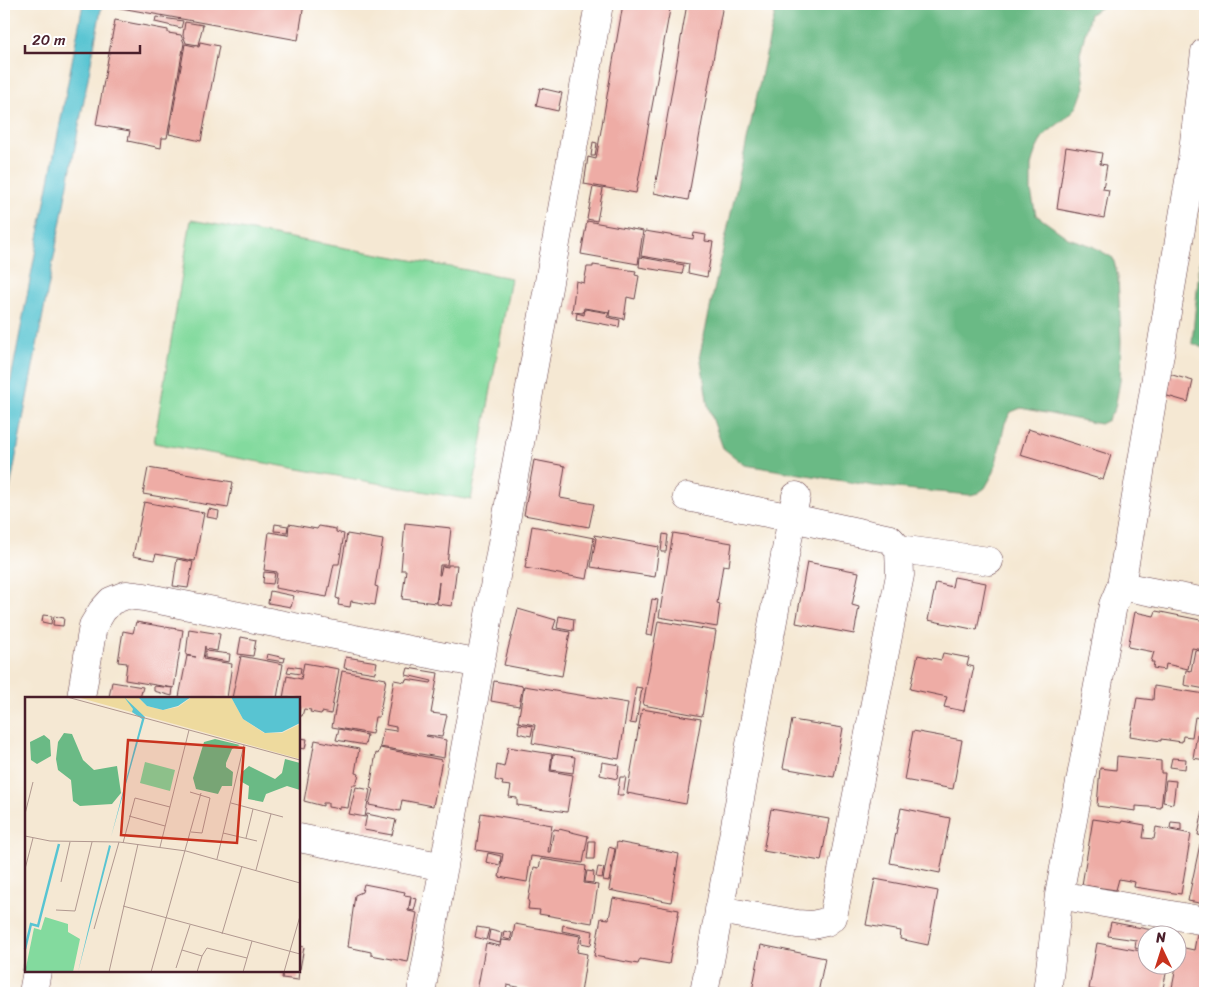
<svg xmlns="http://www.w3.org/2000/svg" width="1209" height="997" font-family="Sriracha,sans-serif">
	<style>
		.green { fill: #83da9e; stroke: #667c64 }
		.forest { fill: #6aba85; stroke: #5a6c58 }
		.water { fill: #58c4d2; stroke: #51727e }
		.building { fill: #eeaca5 }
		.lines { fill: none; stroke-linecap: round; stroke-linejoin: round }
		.minor-casing { stroke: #643d44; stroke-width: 29 }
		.minor { stroke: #fff; stroke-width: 28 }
		.inset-river { fill: none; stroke: #58c4d2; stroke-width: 2.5 }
		.inset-road { fill: none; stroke: #b19890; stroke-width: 1 }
		.view { fill: #c8321e; fill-opacity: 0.15; stroke: #c8321e; stroke-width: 2.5 }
		.inset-edge { fill: none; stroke: #4a1f2b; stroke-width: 2.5 }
	</style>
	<rect width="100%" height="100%" fill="#fff"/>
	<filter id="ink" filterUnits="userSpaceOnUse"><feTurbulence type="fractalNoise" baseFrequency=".02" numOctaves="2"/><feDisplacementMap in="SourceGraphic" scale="10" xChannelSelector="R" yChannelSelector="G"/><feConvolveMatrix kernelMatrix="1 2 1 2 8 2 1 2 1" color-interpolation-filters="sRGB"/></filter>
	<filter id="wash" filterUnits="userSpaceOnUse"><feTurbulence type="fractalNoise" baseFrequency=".0096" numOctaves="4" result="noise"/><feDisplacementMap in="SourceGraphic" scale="20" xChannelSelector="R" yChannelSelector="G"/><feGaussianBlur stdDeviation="1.12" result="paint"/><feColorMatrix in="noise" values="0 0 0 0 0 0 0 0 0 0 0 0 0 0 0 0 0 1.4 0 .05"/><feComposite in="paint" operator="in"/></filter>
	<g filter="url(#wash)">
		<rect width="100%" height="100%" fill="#f5e8d3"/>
		<!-- green -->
		<path class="green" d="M191,220L511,278L471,500L154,443Z"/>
		<!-- forest -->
		<path class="forest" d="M777,4H1107L1090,14L1080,53L1084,88L1077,107L1067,117L1043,136L1035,152L1031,166V192L1036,215L1068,238L1092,246L1113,258L1118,277L1121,340L1120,381L1115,408L1108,420L1100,424L1021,408L1011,412L1005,423L994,472L985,488L978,493L970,495L874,486L745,465L723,448L708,406L700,354Z
			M1205,256V349L1192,343L1200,261Z"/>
		<!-- water -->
		<path class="water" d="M83,4H102C70,176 36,348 4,520V416Z"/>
		<g id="blocks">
			<!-- building -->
			<path class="building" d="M110,4H304L298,40L110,6Z
				M623,4H671L636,193L584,184L588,157L596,159Z
				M687,4H723L688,200L654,193Z
				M156,17L183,21L181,28L155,22Z
				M115,20L168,30V33L181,35L184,43L167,138H162L161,148L128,141L130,131L96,125Z
				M185,22L203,25L198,45L186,43L183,35Z
				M200,42L219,46L201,141L169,134L185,44L199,47Z
				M540,88L562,93L558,111L536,106Z
				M593,142L597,143L595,156H591Z
				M1066,147L1102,153L1100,164L1107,165L1103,189L1109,190L1104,218L1057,209Z
				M593,187L603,189L597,221L587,219Z
				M587,221L643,231L638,264L581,254Z
				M645,231L693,239L694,233L706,235L705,241L713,242L707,277L688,273L689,264L641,256Z
				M640,257L684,265L682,274L639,267Z
				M593,265L636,271L635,275L639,276L635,299L627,297L624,319L609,316L610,309L609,312L584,308L583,313L572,312L576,281L584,283L587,267H593Z
				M585,309L609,313L607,317L620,320L619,327L576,319L577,313L584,315Z
				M1169,374L1193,381L1188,402L1164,395Z
				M1028,429L1111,455L1103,480L1020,455Z
				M534,460L565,466L560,498L594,504L589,527L524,515Z
				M148,468L233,482L228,508L143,494Z
				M144,502L204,513L195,561L156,554L154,560L133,556Z
				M209,509L219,511L218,519L207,517Z
				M405,523L451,528L447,565H440L439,575H440L442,566L448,567V565H457L452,606L437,604L439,582L436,603L402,599L406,570H401Z
				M275,524L288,526L287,532L274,531Z
				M289,524L317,529L319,526L336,529V532L344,534L339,564H334L327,597L275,588L277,572L264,570L269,532L288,535Z
				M532,526L594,538L587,579L525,568Z
				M673,533L732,543L729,566L723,565L717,603L720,604L717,627L659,617Z
				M347,534L383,540L375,586L378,587L375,605L351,601L350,607L338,605L339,599L336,598Z
				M663,534L668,535L666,552H661Z
				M594,535L659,547L655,577L591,567L596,538L594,536Z
				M177,559L193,562L188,588L173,586Z
				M807,562L859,572L852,605L859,607L854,634L796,623Z
				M264,572L275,573L273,584L263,583Z
				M954,577L986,583L977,630L928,620L936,583L952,587Z
				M270,591L294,596L291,607L268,603Z
				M652,599L658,600L652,636L646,635Z
				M518,609L556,620L553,629L570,632L562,676L504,665Z
				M1156,611L1205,621L1204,650L1192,648L1188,669L1166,664L1165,670L1153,668L1154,662H1151L1154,652L1128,647L1135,612L1154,616Z
				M43,615L52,616L51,624L42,622Z
				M54,616L64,618L63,626L53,625Z
				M559,616L574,619L573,631L557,628Z
				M658,621L716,631L702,716L643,705Z
				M136,622L183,630L174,688L125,680L127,663L118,662L123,631L133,633Z
				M189,629L220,634L217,651L205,649V646L203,659L232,664L227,698H185L179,697L187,656L196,657L186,655Z
				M241,637L256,640L253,656L238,654Z
				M1195,650L1205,652V689L1184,685L1186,670L1191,671Z
				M205,651L230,654L229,662L205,658Z
				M943,653L969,658L967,665L974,667L964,711L944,707L947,697L910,689L918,655L941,660Z
				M267,654L285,658L284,662L266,659Z
				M241,656L283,664L277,698H232Z
				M346,657L377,662L375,673L344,668Z
				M304,663L339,669L331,714L322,712L321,714L310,712L311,710L304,709L302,716H299V698H283L287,676L301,679Z
				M289,666L301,668L300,674L287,672Z
				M408,668L438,673L431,713L447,715L442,737L427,735L426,736L446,740L444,758L380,747L383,729L396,731V727L386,725L394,680L405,682L406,679L431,683L432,681L406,675Z
				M342,671L386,679L379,717H375L372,734L332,727Z
				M494,681L523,686L519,706L491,701Z
				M112,682L143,687L140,698L109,697Z
				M154,686L173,688L172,696L154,691Z
				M524,686L628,703L619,759L532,743L535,725L518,722Z
				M1154,686L1205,694L1201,718L1195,717L1192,737L1183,736L1182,742L1161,739V741L1130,736L1137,698L1153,700Z
				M636,687L642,688L636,724L630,723Z
				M642,709L701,719L686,804L627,793Z
				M792,720L843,728L834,777L783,768Z
				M519,724L533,726L531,736L518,733Z
				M339,729L367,735L365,745L336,740Z
				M913,731L962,740L953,789L904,780Z
				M1197,734L1205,736V760L1193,758Z
				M300,738L307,739L305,749L299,748Z
				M315,740L359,749L355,773L359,774L356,785H352L348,808L340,807V809L328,807V803H323V806L304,801Z
				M508,747L552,754L550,771L573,775L567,812L517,805V798L509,797L511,786L502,785L503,782L495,780L497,765L504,767Z
				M380,748L442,760L433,806L402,800L400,811L369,805L373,789L370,788L376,753L378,754Z
				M553,754L575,757L573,773L551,770Z
				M1117,756L1161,761V773H1165L1161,808L1136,806V811L1097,806L1100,768L1116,770Z
				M1172,758L1186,759L1185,769L1170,767Z
				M602,762L619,765L617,779L600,775Z
				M620,777H626L623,795H617Z
				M1166,780L1176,781L1173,804L1163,802Z
				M356,787L370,790L365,817L349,814Z
				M901,808L950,818L940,873L890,863Z
				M771,809L829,819L821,861L763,851Z
				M1203,810H1205L1204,836L1198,835Z
				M481,813L552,825L548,852H550L554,829L559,830V829L588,836L583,863L531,856L527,882L499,877L503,854L476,850Z
				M367,814L396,820L392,835L364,830Z
				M1093,819L1121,823L1122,821L1145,825L1143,838L1154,839L1156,827L1191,834L1181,894L1134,887L1135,882L1119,879L1116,890L1082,885Z
				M1171,822L1181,823V830L1170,828Z
				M589,841H595L594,859H587Z
				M617,842L679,854L671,902L609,890Z
				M1200,844L1205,845V904L1188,901Z
				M609,847L615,849L609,881L603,880Z
				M488,853L501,856L500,865L486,862Z
				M541,859L586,866L584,883L598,885L592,923L539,914L540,910L528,909L529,902L528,901L534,867L539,868Z
				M598,867L604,868L602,878L596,877Z
				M587,871L594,872L593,883L585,882Z
				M875,879L938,891L928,945L900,939L901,931L866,925Z
				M364,884L405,892L404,895L411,896L408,911L417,913L408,962L371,955V952L348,947L355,895L362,892Z
				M411,898L417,899L414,911L409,910Z
				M613,898L679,910L669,964L640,959L638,964L594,956L601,918L609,919Z
				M1111,922L1157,931L1156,934H1146V950L1135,948L1136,940L1108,936Z
				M515,924L580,936L577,952L587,954L581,993H550L507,985L506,993H494L477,991L486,943L500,946L501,940L512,941Z
				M563,925L593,931L591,945L581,943L582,935L562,931Z
				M477,927L489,929L486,940L475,937Z
				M1198,929L1205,930V993H1171L1180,947L1194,950Z
				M490,930L502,933L500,943L488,940Z
				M504,931L512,933L510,940L503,938Z
				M1097,943L1146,952V964H1168L1162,993H1110L1089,989Z
				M761,945L825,958L818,993H761L752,991Z
				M299,946L304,947L300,969H299Z
				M283,971H299L298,980L282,978Z"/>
		</g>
	</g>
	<g filter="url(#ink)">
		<use href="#blocks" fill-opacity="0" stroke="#643d44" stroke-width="1"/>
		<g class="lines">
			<defs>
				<path id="minor" d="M687,497L792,518L890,539L899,549L900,575L833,917L826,922L812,925L797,924L719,910
					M899,549L989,561
					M1121,586L1205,602
					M81,698L93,626L102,611L111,601L126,595L144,597L480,664
					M299,838L444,867
					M1059,895L1205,921
					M33,993L37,971
					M421,993L599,4
					M704,993L796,496
					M1047,993L1059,895L1113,605L1121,586L1190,175L1205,52"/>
			</defs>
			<!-- minor casing -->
			<use href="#minor" class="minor-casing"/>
			<!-- minor -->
			<use href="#minor" class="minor"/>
		</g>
	</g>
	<!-- overview -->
	<g transform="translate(25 697)">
		<rect width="275" height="275" fill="#f5e8d3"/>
		<path d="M120,65L150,73L145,94L115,86ZM20,220L43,227V235L55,242L48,275H0L9,231L16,233Z" fill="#83da9e"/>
		<path d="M39,36L47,37L58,63L69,73L92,69L96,96L87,107L55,109L48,104L46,83L33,73L31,62L33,45ZM19,38L25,43L26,59L12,67L6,63L5,45ZM190,42L215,48L207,52L201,66V70L208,75L207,89H197L193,97L171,92L168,81L179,45ZM260,62L275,66V93L262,89L241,97L238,105L223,102L224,89L215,84L216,76L224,69L250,82L257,76Z" fill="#6aba85"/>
		<path d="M52,0H113L122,9L138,13L153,10L167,0H206L218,22L239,36H257L275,27V62Z" fill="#eeda9e"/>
		<path d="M99,0L120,20L86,140L117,22L107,15L108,12ZM113,0H166L153,9L138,13L122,9ZM206,0H275V26L257,35L240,36L218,22ZM84,148L86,149L53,275L68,212Z" fill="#58c4d2"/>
		<path class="inset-river" d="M0,252L6,227L13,229L34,147"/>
		<path class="inset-road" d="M42,0L275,63M165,95L185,101L177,136L166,135M206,106L258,120M0,117L8,85M104,119L140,129M198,136L232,144M0,139L25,144L94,145L161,154L275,186M221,141L228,112M98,146L110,101L145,110M135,150L164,33M192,162L219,48M0,172L8,141M231,173L246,117M36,185L45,145M98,209L275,257M31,213L50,214L67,145M69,232L94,145M197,237L217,169M157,253L177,259L172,275M177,259L182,251L222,261M151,271L165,228M84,275L113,147M126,275L176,96M218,275L227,244M259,275L275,219"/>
		<path class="view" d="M103,43L219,51L212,146L96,138Z"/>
		<rect width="275" height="275" class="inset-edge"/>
	</g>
	<!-- margin -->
	<rect width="1209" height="997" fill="none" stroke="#fff" stroke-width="20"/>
	<!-- north arrow -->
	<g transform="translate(1162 950) rotate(356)"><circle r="24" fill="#ffffff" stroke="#b7a5aa"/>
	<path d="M0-4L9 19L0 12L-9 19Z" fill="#c8321e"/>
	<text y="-8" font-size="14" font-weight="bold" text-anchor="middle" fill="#4a1f2b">N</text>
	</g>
	<!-- scale -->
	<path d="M25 45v8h115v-8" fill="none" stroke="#4a1f2b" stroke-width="2.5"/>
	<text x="32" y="45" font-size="15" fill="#4a1f2b" stroke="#ffffff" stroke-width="4" paint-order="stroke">20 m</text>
</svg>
